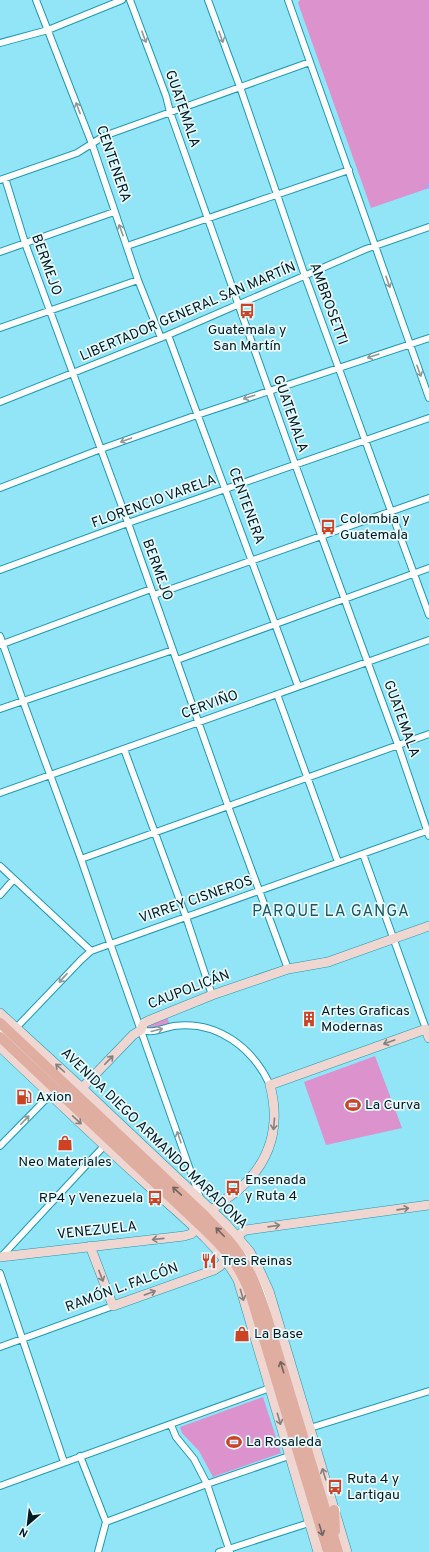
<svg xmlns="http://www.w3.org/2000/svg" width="429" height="1552" font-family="Overpass,sans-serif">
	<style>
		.green { fill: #dc92cd }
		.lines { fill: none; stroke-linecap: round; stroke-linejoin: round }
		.stream { stroke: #9dadf7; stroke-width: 2 }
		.street-casing { stroke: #1e9ab1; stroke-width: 8 }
		.secondary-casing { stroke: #1e9ab1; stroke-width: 10 }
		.primary-casing { stroke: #fff; stroke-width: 12 }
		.street { stroke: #fff; stroke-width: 6 }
		.secondary { stroke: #efd6d0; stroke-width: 9 }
		.primary { stroke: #e0ada1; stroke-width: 10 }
		.oneway { stroke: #8e989a }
		.oneway2 { stroke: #858180 }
		.oneway3 { stroke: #726460 }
		.labels { text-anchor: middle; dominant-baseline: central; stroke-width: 3.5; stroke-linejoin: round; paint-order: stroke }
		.street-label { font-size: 14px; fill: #031a1f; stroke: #e7faff }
		.poi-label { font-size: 14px; fill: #031a1f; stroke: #e7faff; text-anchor: start }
		.quarter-label { font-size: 16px; letter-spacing: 1px; fill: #1c5864; stroke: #e7faff }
	</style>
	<rect width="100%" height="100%" fill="#92e4f7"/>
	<!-- green -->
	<path class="green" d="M300,0H429V188L371,208L298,3Z
		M167,1017L170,1025L148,1029L147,1024Z
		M375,1056L402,1128L326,1145L304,1082Z
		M263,1397L281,1453L213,1477L199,1451L182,1433L180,1427Z"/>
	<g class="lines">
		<!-- stream -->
		<path class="stream" d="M427,188L429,184"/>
		<defs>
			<path id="street" d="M36,0L92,144L138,280L161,338
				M130,0L166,96L170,112L295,464L398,745L429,836
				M208,0L240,87L305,276L429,615
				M288,0L429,398
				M0,43L48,30L122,0
				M5,178L25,243L128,523L228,806L288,969
				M0,180L77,153L104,136L310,62
				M127,246L349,170
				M0,252L114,212
				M0,328L138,280
				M168,335L298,686
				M0,402L168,335L366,249L429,227
				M0,488L101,449L197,415L429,338
				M0,570L128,523L429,418
				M154,595L429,498
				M0,636L23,701L81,859L110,943L200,1198
				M0,645L151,589
				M177,660L429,568
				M277,694L338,862
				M0,709L173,650
				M124,749L186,917L212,995
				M0,793L429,640
				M363,854L426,1029H427
				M81,859L429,734
				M0,866L91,951
				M0,895L14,879
				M15,1029L81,960L91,951L429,830
				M141,1030C153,1034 162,1028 174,1026C217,1020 253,1048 270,1085
				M0,1146L52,1093
				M1,1257L104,1146
				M0,1273L64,1462
				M0,1347L113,1306
				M171,1425L176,1437L194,1459L207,1484L230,1552
				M310,1428L429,1391
				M80,1456L106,1522L98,1552
				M0,1486L270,1388
				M106,1522L207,1484L289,1456
				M219,1552L309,1523"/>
			<path id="secondary" d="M0,1013L82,1088L226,1224L250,1252L258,1267L269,1291L347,1552
				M0,1047C48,1092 95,1138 144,1182C174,1210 218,1243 238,1280L318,1552
				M77,1089L82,1088L133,1035L141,1030L144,1023L148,1021L212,995L288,969L328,962L429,926
				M208,1215C216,1204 227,1199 237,1191C270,1163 281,1127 270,1085L426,1029L429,1038
				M236,1242L241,1233L246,1230L429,1205
				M90,1246L113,1306L214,1270L220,1266L229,1255
				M0,1257L184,1236L191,1234L199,1226"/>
			<path id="primary" d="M0,1023L206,1217C215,1227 226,1236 234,1247C250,1267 258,1290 266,1314L338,1552
				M0,1037L200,1225C225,1249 239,1262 251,1296L328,1552
				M334,1510L335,1531"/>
		</defs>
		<!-- street casing -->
		<use href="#street" class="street-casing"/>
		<!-- secondary casing -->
		<use href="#secondary" class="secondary-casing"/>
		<!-- primary casing -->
		<use href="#primary" class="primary-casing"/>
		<!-- street -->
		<use href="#street" class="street"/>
		<!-- secondary -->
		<use href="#secondary" class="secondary"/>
		<!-- primary -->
		<use href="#primary" class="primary"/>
	</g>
	<!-- one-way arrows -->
	<defs><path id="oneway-shaft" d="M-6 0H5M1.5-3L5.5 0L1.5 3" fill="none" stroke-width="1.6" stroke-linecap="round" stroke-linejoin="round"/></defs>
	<g class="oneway">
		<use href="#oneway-shaft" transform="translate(144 37) rotate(70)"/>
		<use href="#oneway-shaft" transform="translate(221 37) rotate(70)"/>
		<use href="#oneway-shaft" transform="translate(78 108) rotate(-111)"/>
		<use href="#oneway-shaft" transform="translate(121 230) rotate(-110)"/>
		<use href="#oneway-shaft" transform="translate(388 282) rotate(70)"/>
		<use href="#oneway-shaft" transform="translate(373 356) rotate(162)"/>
		<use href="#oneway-shaft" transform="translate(419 371) rotate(70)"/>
		<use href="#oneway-shaft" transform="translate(249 397) rotate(162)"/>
		<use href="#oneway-shaft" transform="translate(126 440) rotate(160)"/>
		<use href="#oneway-shaft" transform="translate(63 978) rotate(133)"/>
		<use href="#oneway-shaft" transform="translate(157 1030) rotate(-14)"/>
		<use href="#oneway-shaft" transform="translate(25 1120) rotate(-46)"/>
		<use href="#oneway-shaft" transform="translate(179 1137) rotate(-109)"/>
	</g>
	<g class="oneway2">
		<use href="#oneway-shaft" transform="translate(389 1042) rotate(160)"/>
		<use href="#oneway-shaft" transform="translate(109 1060) rotate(-46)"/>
		<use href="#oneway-shaft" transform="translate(60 1068) rotate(-138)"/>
		<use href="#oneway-shaft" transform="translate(77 1120) rotate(43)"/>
		<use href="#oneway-shaft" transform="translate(274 1124) rotate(95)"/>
		<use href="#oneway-shaft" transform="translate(403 1209) rotate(-8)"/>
		<use href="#oneway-shaft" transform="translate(274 1226) rotate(-8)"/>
		<use href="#oneway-shaft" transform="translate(158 1239) rotate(174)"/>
		<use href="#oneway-shaft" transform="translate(101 1276) rotate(69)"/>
		<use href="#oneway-shaft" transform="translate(150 1293) rotate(-20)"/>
		<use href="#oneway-shaft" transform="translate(242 1295) rotate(74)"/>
		<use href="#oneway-shaft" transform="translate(279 1419) rotate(74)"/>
		<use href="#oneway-shaft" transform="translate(324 1474) rotate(-107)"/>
	</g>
	<g class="oneway3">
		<use href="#oneway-shaft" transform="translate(177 1191) rotate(-137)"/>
		<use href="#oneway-shaft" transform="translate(220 1232) rotate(-134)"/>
		<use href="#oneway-shaft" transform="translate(282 1367) rotate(-107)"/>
		<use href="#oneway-shaft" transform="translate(321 1530) rotate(73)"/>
	</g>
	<!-- icons -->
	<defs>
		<symbol id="bus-bare" viewBox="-9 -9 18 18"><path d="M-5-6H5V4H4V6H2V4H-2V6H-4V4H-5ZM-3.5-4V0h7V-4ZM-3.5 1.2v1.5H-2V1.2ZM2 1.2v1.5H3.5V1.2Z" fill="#cc4222" stroke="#e7faff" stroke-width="2.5" paint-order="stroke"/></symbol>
		<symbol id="building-bare" viewBox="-9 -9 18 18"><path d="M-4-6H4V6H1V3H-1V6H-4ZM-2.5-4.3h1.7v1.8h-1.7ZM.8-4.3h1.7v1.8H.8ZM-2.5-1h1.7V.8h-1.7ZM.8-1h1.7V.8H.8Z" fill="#cc4222" stroke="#e7faff" stroke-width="2.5" paint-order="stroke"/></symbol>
		<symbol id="fuel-bare" viewBox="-9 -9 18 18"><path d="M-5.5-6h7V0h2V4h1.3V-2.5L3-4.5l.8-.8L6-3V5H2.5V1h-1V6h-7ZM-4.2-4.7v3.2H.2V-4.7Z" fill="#cc4222" stroke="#e7faff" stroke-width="2.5" paint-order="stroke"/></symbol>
		<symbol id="stadium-bare" viewBox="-9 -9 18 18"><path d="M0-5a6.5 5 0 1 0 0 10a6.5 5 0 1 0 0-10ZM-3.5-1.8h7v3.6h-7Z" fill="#cc4222" stroke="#e7faff" stroke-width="2.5" paint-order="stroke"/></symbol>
		<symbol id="shop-bare" viewBox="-9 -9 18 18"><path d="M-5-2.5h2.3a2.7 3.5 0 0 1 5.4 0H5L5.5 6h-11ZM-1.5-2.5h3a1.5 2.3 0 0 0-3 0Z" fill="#cc4222" stroke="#e7faff" stroke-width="2.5" paint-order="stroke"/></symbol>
		<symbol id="restaurant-bare" viewBox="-9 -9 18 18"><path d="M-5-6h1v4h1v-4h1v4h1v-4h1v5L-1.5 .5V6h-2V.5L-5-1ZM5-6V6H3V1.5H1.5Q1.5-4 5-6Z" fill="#cc4222" stroke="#e7faff" stroke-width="2.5" paint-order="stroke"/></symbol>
	</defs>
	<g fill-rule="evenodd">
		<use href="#bus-bare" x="236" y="300" width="22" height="22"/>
		<use href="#bus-bare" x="317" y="516" width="22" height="22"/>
		<use href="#building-bare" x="298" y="1008" width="22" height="22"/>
		<use href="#fuel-bare" x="13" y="1086" width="22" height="22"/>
		<use href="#stadium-bare" x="342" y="1094" width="22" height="22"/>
		<use href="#shop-bare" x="54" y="1132" width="22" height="22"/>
		<use href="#bus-bare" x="222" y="1177" width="22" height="22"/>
		<use href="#bus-bare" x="144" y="1187" width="22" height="22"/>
		<use href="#restaurant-bare" x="198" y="1250" width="22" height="22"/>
		<use href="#shop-bare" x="231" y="1323" width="22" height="22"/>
		<use href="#stadium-bare" x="223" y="1431" width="22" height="22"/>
		<use href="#bus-bare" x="324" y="1476" width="22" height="22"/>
	</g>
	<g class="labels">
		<!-- street labels -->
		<g class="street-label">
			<text transform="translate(182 109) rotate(71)">GUATEMALA</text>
			<text transform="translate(113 164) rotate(71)">CENTENERA</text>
			<text transform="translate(46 265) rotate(70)">BERMEJO</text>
			<text transform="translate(328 304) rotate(70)">AMBROSETTI</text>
			<text transform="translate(188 312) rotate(-23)">LIBERTADOR GENERAL SAN MARTÍN</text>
			<text transform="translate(290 414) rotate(71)">GUATEMALA</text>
			<text transform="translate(154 502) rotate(-20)">FLORENCIO VARELA</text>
			<text transform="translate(246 506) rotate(70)">CENTENERA</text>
			<text transform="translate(157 570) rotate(70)">BERMEJO</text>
			<text transform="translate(210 705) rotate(-20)">CERVIÑO</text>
			<text transform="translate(401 719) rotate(70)">GUATEMALA</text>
			<text transform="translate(196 900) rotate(-19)">VIRREY CISNEROS</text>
			<text transform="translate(189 990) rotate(-21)">CAUPOLICÁN</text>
			<text transform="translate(154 1139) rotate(44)">AVENIDA DIEGO ARMANDO MARADONA</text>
			<text transform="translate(97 1231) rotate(-6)">VENEZUELA</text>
			<text transform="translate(122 1288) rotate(-20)">RAMÓN L. FALCÓN</text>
		</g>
		<!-- poi labels -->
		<g class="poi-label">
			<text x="247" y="330" text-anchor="middle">Guatemala y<tspan x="247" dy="16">San Martín</tspan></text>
			<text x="340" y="519">Colombia y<tspan x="340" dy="16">Guatemala</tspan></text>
			<text x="321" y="1011">Artes Graficas<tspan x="321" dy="16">Modernas</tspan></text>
			<text x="36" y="1097">Axion</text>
			<text x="365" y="1105">La Curva</text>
			<text x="65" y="1162" text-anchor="middle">Neo Materiales</text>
			<text x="245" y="1180">Ensenada<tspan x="245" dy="16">y Ruta 4</tspan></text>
			<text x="143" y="1198" text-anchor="end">RP4 y Venezuela</text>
			<text x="221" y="1261">Tres Reinas</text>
			<text x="254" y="1334">La Base</text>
			<text x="246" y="1442">La Rosaleda</text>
			<text x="347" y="1479">Ruta 4 y<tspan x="347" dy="16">Lartigau</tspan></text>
		</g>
		<!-- quarter labels -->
		<g class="quarter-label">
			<text x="331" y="912">PARQUE LA GANGA</text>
		</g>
	</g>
	<!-- north arrow -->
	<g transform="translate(28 1524) rotate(208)" stroke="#e7faff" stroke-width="3" paint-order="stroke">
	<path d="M0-3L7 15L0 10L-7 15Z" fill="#031a1f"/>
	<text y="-6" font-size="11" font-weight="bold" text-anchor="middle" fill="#031a1f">N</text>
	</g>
</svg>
